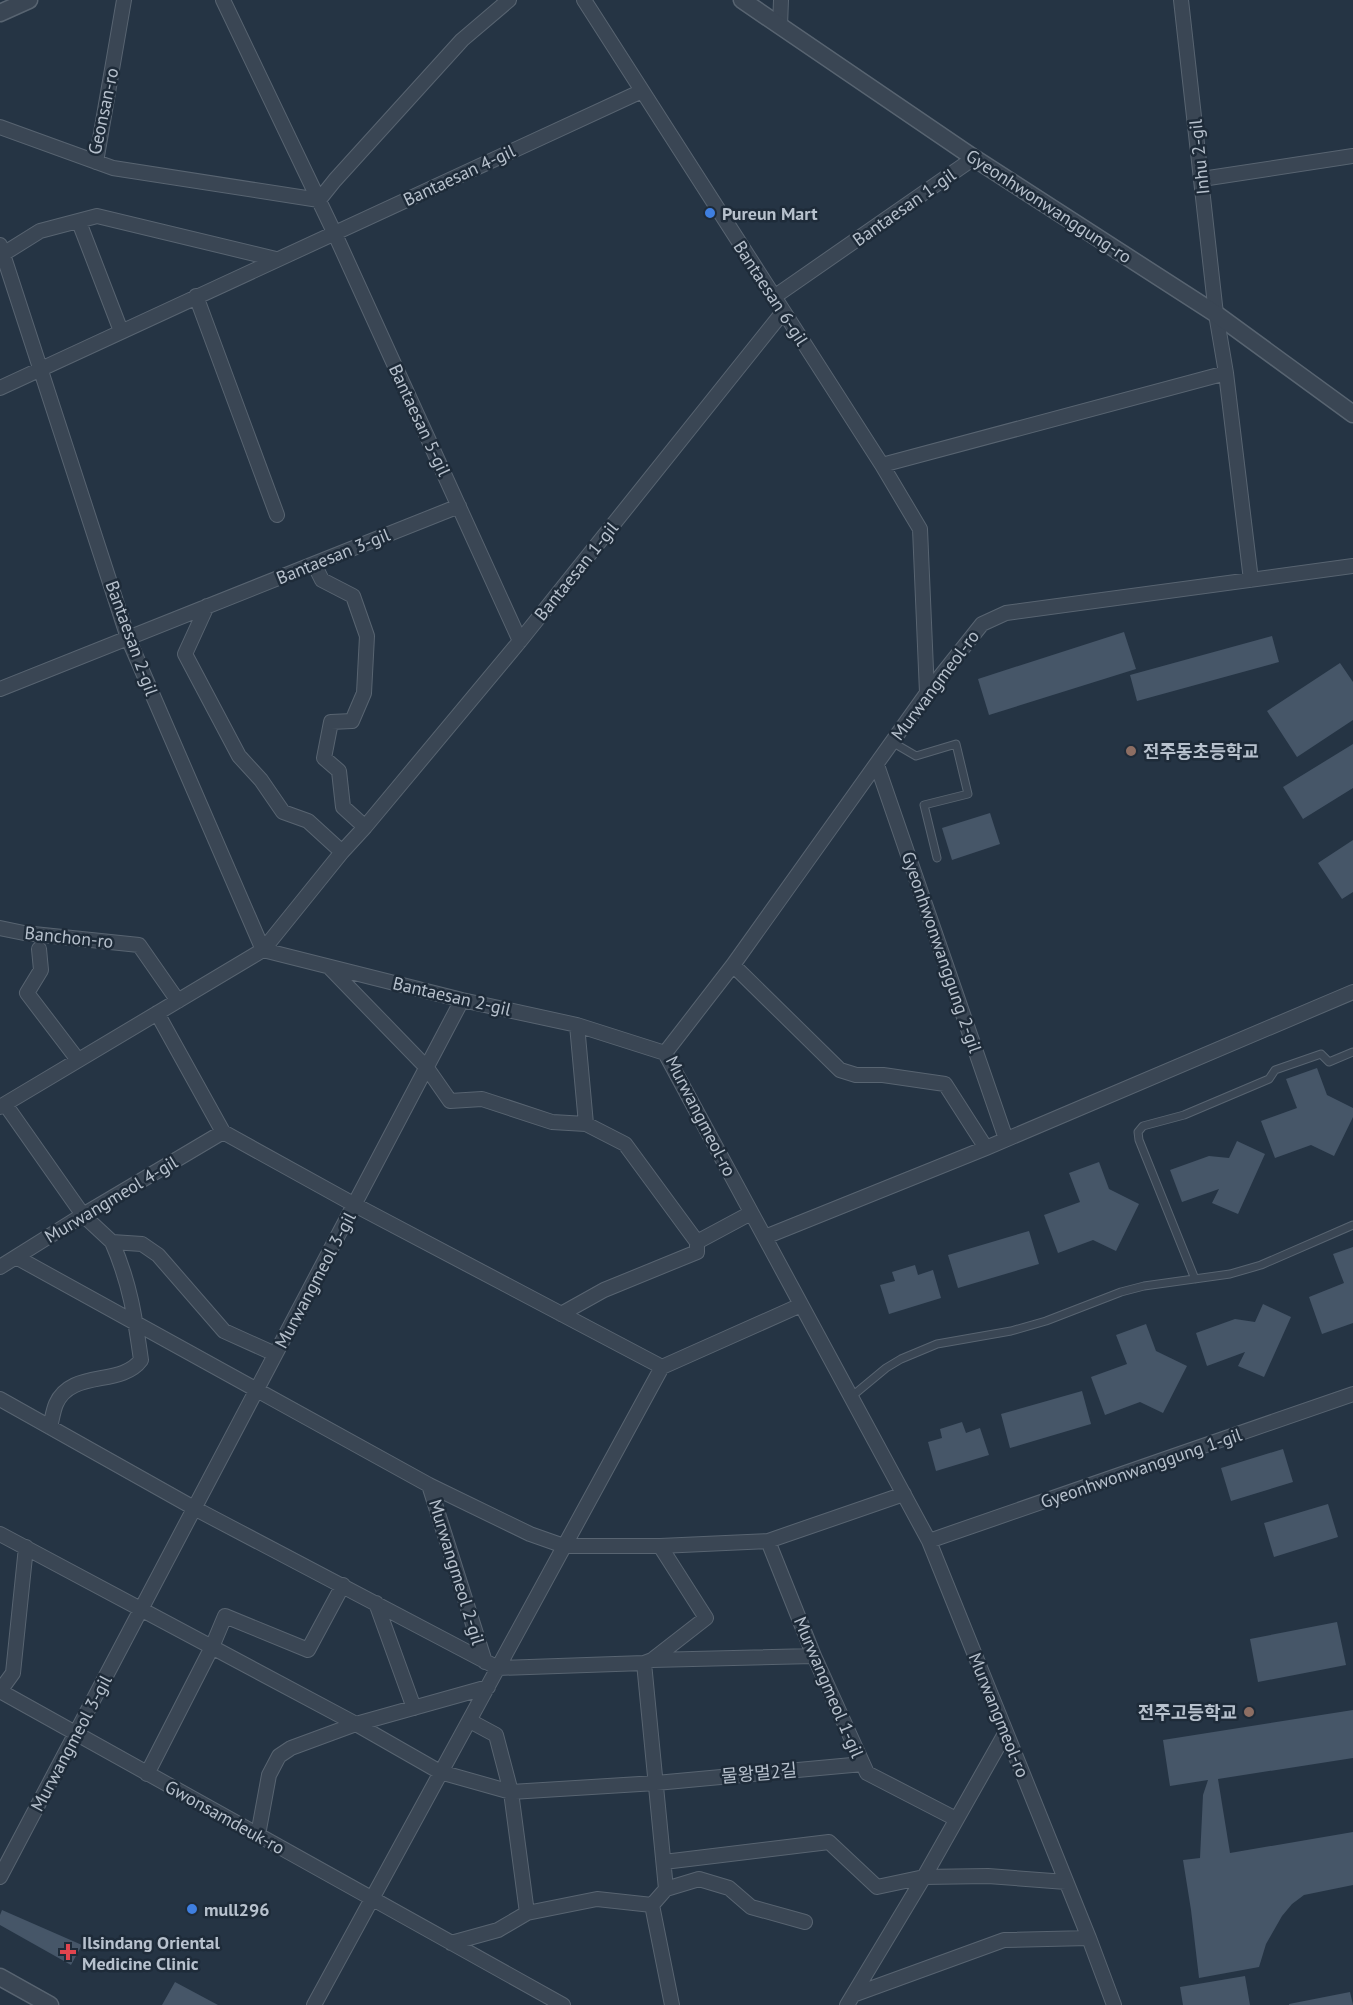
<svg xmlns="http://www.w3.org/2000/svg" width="1353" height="2005" font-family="'PT Sans','Noto Sans KR',sans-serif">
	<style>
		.building { fill: #465668 }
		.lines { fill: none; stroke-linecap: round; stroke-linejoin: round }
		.service-casing { stroke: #586471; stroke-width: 9 }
		.minor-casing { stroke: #586471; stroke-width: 16 }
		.tertiary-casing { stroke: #586471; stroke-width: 19 }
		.service { stroke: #3a4654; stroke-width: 7 }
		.minor { stroke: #3a4654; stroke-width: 14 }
		.tertiary { stroke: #3a4654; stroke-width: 16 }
		.shop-dot { fill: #3f7fe0; stroke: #1e2b39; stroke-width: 2 }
		.education-dot { fill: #8d6e63; stroke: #1e2b39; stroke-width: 2 }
		.health-dot { fill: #e0444e; stroke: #1e2b39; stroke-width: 2 }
		.labels { text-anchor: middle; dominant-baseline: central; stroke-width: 5; stroke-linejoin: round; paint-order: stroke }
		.street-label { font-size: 18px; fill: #b7c1cd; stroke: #1e2b39 }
		.poi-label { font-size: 18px; font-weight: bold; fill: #b7c1cd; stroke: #1e2b39; text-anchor: start }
	</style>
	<rect width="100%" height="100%" fill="#253444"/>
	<!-- building -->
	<path class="building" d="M1124,632L1136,669L989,715L978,679Z
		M1272,636L1279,662L1137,701L1130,675Z
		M1340,663L1353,682V720L1297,757L1267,711Z
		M1353,744V788L1303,819L1283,787Z
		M990,813L1000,844L952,860L942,828Z
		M1353,840V892L1342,899L1318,863Z
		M1317,1068L1327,1095L1353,1108V1117L1334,1156L1311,1145L1275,1158L1261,1121L1297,1108L1286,1079Z
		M1237,1141L1265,1154L1238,1214L1212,1203L1219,1189L1182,1202L1170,1170L1209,1156L1229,1158Z
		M1099,1162L1109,1189L1139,1204L1116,1251L1093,1240L1058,1253L1044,1215L1080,1202L1069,1173Z
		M1029,1231L1039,1264L958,1288L948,1255Z
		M1353,1247V1323L1322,1334L1309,1297L1344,1283L1333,1254Z
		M915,1265L918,1275L933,1270L941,1298L889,1314L880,1285L895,1281L892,1272Z
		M1263,1304L1291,1317L1264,1377L1238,1366L1245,1352L1207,1366L1196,1333L1235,1319L1255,1322Z
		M1146,1324L1156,1351L1187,1366L1163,1413L1140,1402L1105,1415L1091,1377L1127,1364L1116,1335Z
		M1082,1391L1091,1424L1010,1448L1001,1414Z
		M962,1422L966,1433L980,1428L989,1455L936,1471L928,1442L942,1438L940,1429Z
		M1283,1449L1293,1482L1231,1501L1221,1468Z
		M1328,1504L1338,1537L1274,1557L1264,1523Z
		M1337,1622L1346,1665L1258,1682L1250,1639Z
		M1353,1710V1758L1218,1779L1230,1853L1353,1832V1885L1304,1895L1292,1904L1282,1916L1266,1944L1259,1967L1199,1978L1191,1910L1183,1860L1200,1858L1203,1795L1208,1780L1170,1786L1163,1740Z
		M2,1910L82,1945L71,1965L0,1925V1915Z
		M1245,1976L1250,2005H1183L1180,1987Z
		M175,1982L218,2005H162Z
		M1350,1992L1353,2005H1289V2004Z"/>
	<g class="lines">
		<defs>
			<path id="service" d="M892,742L916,756L956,744L968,794L924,805L937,858
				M1195,1279L1139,1140L1138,1132L1143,1126L1184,1115L1269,1079L1275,1070L1321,1054L1329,1062L1353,1052
				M851,1397L886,1368L901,1359L937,1344L1011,1331L1046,1321L1121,1292L1144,1286L1230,1274L1261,1265L1353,1225"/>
			<path id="minor" d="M223,0L334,232L520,641
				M584,0L882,465L920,529L927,693
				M1181,0L1216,314L1226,373L1251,580
				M780,26L781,0
				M0,127L113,168L319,200L335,180L462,40L509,0
				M96,162L124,0
				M1202,179L1353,156
				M79,222L121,331
				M0,245L128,638L263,950L462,1000L577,1025L665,1053
				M0,256L40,231L97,216L276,259
				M196,296L277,515
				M774,297L974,158
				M0,388L642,91
				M882,465L1226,373
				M314,564L322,580L353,596L367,636L364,693L352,721L331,722L324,758L339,771L343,807L365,827
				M207,606L185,654L239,756L261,780L283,812L308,821L342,852
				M0,689L459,506
				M877,765L1006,1139
				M0,928L24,933L139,945L178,1001
				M39,949L41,970L27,993L78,1060
				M733,965L840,1070L856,1075H883L945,1084L986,1148
				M329,967L427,1068L450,1101L482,1099L552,1122L586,1124L625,1144L697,1242
				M157,1013L223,1132
				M577,1025L586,1124
				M5,1104L83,1215L112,1242L142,1244L158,1255L224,1331L275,1354
				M0,1107L263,950L342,852L365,827L520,641L783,312
				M223,1132L355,1205L662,1367
				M765,1237L986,1148L1353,992
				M16,1257L429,1485L530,1534L564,1546H660L768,1541L904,1494
				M0,1267L83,1215L223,1132
				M561,1314L604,1290L697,1252V1242L751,1213
				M0,1399L194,1508L498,1668L644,1663L652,1660L814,1656
				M50,1427C52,1420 53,1411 56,1404C71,1369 121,1387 141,1360C135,1317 130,1283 112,1242
				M429,1485L485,1662
				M0,1534L356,1724L440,1772L511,1792L656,1783L863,1764
				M768,1541L814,1656L867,1773L956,1819
				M929,1541L1353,1394
				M376,1603L414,1708
				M652,1660L706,1618L660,1546
				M644,1663L666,1889
				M0,1691L563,2005
				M0,1691L13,1673L26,1547
				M470,1721L496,1735L511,1792L527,1913
				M147,1774L212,1647L225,1616L308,1650L343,1585
				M258,1835L269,1775L279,1756L291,1748L356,1724L488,1687
				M664,1862L829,1842L877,1887L924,1877L988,1876L1066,1882
				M0,1877L462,1000
				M652,1905L666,1889L699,1879L729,1888L751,1907L805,1922
				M451,1943L498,1930L527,1913L597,1899L652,1905L672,2005
				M853,1995L1004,1940L1089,1938
				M314,2005L662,1367L801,1305
				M847,2005L924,1877L1006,1732
				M1114,2005L1089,1938L929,1541L665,1053L733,965L927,693L982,624L1006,613L1353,566"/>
			<path id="tertiary" d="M742,0L974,158L1216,314L1353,414
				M0,13L29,0
				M0,1977L50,2005"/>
		</defs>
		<!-- service casing -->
		<use href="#service" class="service-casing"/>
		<!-- minor casing -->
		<use href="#minor" class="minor-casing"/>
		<!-- tertiary casing -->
		<use href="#tertiary" class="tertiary-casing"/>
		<!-- service -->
		<use href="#service" class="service"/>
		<!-- minor -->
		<use href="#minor" class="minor"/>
		<!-- tertiary -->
		<use href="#tertiary" class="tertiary"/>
	</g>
	<!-- markers -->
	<g class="shop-dot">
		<circle cx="710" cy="213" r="6"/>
		<circle cx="192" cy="1909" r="6"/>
	</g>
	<g class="education-dot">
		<circle cx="1131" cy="751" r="6"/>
		<circle cx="1249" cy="1712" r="6"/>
	</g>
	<path class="health-dot" d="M65 1943h6v6h6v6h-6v6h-6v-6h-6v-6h6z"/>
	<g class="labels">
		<!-- street labels -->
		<g class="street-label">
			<text transform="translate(103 111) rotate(-78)">Geonsan-ro</text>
			<text transform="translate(1199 157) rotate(-96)">Inhu 2-gil</text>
			<text transform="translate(459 175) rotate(-25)">Bantaesan 4-gil</text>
			<text transform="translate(1049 206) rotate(33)">Gyeonhwonwanggung-ro</text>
			<text transform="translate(904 207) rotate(-35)">Bantaesan 1-gil</text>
			<text transform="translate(771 293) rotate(57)">Bantaesan 6-gil</text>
			<text transform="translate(420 420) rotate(65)">Bantaesan 5-gil</text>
			<text transform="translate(333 556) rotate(-22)">Bantaesan 3-gil</text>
			<text transform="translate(576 571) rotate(-51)">Bantaesan 1-gil</text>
			<text transform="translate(132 638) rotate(70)">Bantaesan 2-gil</text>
			<text transform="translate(935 685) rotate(-53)">Murwangmeol-ro</text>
			<text transform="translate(69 937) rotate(6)">Banchon-ro</text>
			<text transform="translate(942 952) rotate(71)">Gyeonhwonwanggung 2-gil</text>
			<text transform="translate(452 996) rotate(13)">Bantaesan 2-gil</text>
			<text transform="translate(701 1116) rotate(63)">Murwangmeol-ro</text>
			<text transform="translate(111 1199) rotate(-31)">Murwangmeol 4-gil</text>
			<text transform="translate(315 1280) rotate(-62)">Murwangmeol 3-gil</text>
			<text transform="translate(1141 1468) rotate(-19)">Gyeonhwonwanggung 1-gil</text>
			<text transform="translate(457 1572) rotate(73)">Murwangmeol 2-gil</text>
			<text transform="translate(829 1687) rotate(67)">Murwangmeol 1-gil</text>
			<text transform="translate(999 1715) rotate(68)">Murwangmeol-ro</text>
			<text transform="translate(71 1743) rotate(-62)">Murwangmeol 3-gil</text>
			<text transform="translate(759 1773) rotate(-5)">물왕멀2길</text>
			<text transform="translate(225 1817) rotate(29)">Gwonsamdeuk-ro</text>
		</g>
		<!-- poi labels -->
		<g class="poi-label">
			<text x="722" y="213">Pureun Mart</text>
			<text x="1143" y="751">전주동초등학교</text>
			<text x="1237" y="1712" text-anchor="end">전주고등학교</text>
			<text x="204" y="1909">mull296</text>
			<text x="82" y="1942">Ilsindang Oriental<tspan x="82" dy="21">Medicine Clinic</tspan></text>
		</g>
	</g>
</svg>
